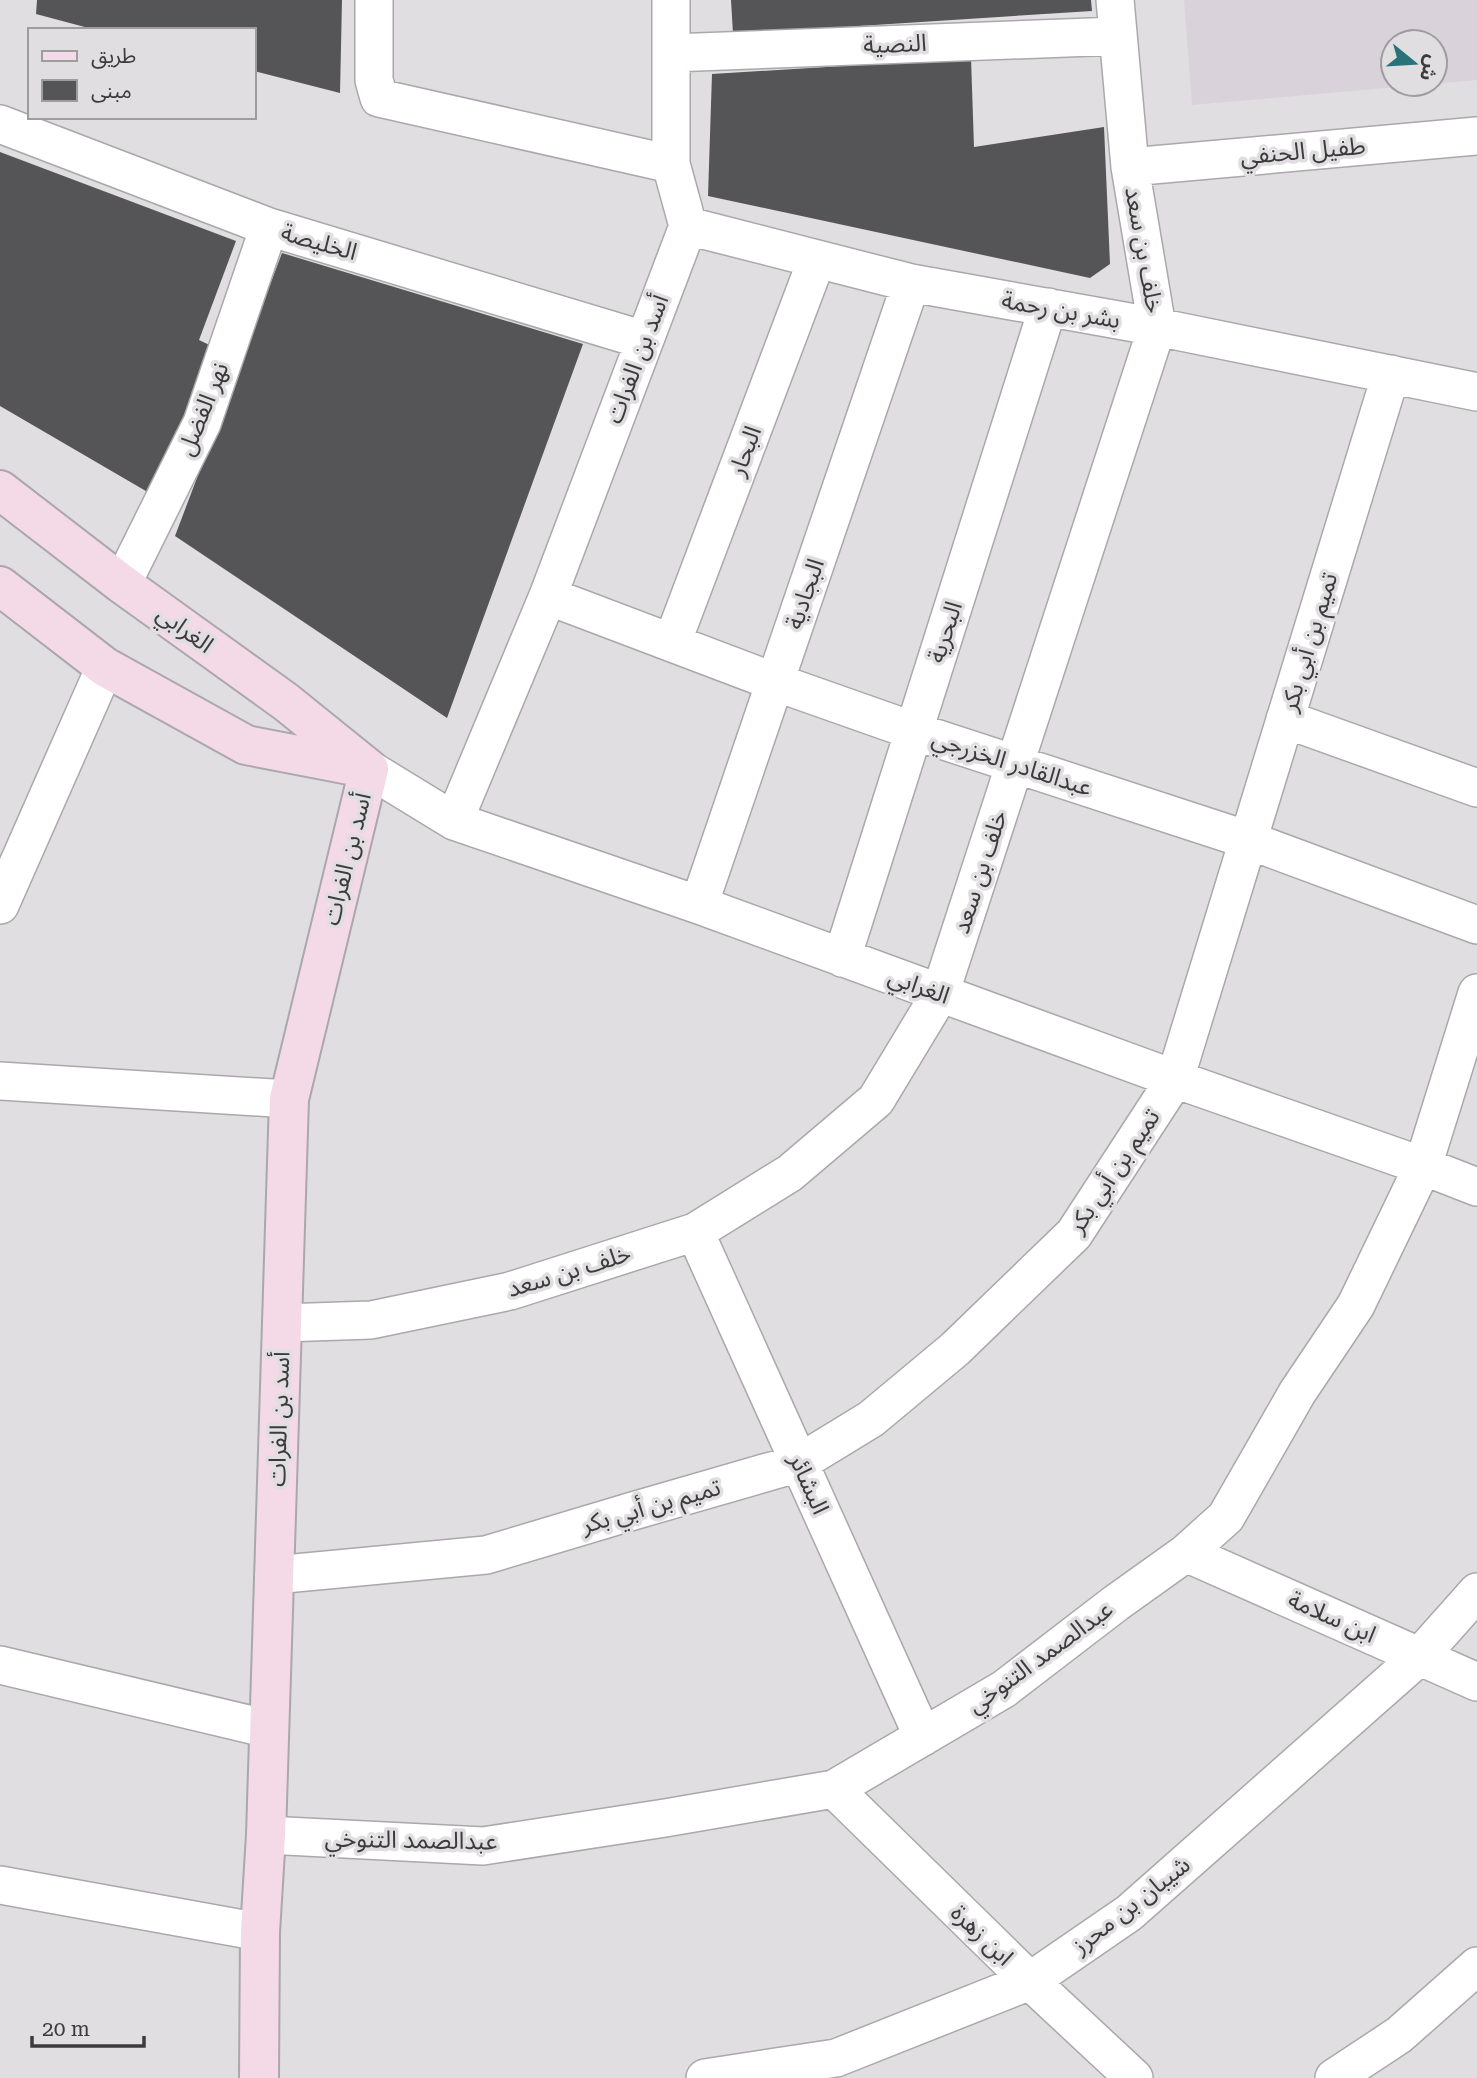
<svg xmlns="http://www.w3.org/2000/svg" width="1477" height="2078" font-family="'Roboto Serif','Noto Sans Arabic',serif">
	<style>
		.built { fill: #dad2da; fill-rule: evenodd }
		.building { fill: #555557 }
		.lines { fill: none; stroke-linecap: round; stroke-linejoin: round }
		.street-casing { stroke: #aaa8aa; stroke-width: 40 }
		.secondary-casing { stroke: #aaa8aa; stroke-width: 42 }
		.street { stroke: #fff; stroke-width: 37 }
		.secondary { stroke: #f4d9e7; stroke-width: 38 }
		.labels { text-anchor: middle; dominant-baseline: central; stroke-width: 7; stroke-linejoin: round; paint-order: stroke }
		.street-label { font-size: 24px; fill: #3c3b3c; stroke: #e0dee0 }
	</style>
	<rect width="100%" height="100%" fill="#e0dee0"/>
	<!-- built -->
	<path class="built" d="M1184,0H1477V80L1192,105ZM1393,42H1435V84H1393Z"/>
	<!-- building -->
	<path class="building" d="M37,0H342L340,93L254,71V30H96L36,14Z
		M731,0H1091L1092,11L733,34Z
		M971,58L974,147L1104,127L1110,264L1090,278L708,196L712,74Z
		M0,152L236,241L199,340L220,350L163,501L0,406Z
		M282,253L583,344L447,718L175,536Z"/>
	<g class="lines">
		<defs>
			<path id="street" d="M374,0V80L379,98L671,164
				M671,53L1118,36
				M0,124L269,227L644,340
				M1130,167L1477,136
				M688,226L911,283L1157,327L1477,392
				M122,584L202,423L269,227
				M548,596L775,682L914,731L1248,840L1477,925
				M672,643L817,259
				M1285,719L1477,788
				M369,769L454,821L699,905L1175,1079L1423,1166L1477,1187
				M454,821L548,596L688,226L671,164V0
				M0,905L105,667
				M699,905L911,283
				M842,958L1048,307
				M0,1081L289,1099
				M695,1232L923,1737
				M282,1323L371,1320L510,1291L695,1232L790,1173L876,1100L940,994L1157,327L1130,167L1115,0
				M1186,1553L1477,1682
				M274,1575L486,1555L633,1511L799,1463L871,1419L955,1349L1074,1234L1175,1079L1391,374
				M0,1665L269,1729
				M834,1789L1030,1981L1134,2078
				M266,1835L483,1846L665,1818L834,1789L1004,1689L1116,1603L1186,1553L1226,1517L1297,1393L1356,1305L1423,1166L1477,993
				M0,1885L260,1932
				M705,2078L836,2058L1030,1981L1129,1913L1420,1656L1477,1592
				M1334,2078L1399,2035L1477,1966"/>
			<path id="secondary" d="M0,490L122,584L286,702L369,769
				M0,586L105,667L246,745L365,768
				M259,2078L260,1932L266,1835L289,1099L369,769"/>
		</defs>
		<!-- street casing -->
		<use href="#street" class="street-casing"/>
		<!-- secondary casing -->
		<use href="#secondary" class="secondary-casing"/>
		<!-- street -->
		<use href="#street" class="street"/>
		<!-- secondary -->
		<use href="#secondary" class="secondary"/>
	</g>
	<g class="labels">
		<!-- street labels -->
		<g class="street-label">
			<text transform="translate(895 44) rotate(-2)">النصية</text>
			<text transform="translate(1303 151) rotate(-5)">طفيل الحنفي</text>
			<text transform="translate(319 242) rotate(16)">الخليصة</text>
			<text transform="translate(1144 250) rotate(80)">خلف بن سعد</text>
			<text transform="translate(1061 310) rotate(10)">بشر بن رحمة</text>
			<text transform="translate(637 359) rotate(-69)">أسد بن الفرات</text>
			<text transform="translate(203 409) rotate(-68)">نهر الفضل</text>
			<text transform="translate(745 451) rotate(-69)">البحار</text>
			<text transform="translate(805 594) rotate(-71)">البجادية</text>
			<text transform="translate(185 629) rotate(36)">الغرابي</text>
			<text transform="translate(945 632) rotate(-72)">البحرية</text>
			<text transform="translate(1309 642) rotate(-73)">تميم بن أبي بكر</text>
			<text transform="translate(1012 763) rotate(18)">عبدالقادر الخزرجي</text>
			<text transform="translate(347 859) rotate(-76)">أسد بن الفرات</text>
			<text transform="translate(980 872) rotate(-72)">خلف بن سعد</text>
			<text transform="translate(919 986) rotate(20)">الغرابي</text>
			<text transform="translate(1114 1171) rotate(-56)">تميم بن أبي بكر</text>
			<text transform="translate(569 1271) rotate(-17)">خلف بن سعد</text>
			<text transform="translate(279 1419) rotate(-88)">أسد بن الفرات</text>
			<text transform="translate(809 1484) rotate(66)">البشائر</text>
			<text transform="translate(651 1506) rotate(-16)">تميم بن أبي بكر</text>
			<text transform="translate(1332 1617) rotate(24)">ابن سلامة</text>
			<text transform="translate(1040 1657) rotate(-36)">عبدالصمد التنوخي</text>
			<text transform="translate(411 1840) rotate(1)">عبدالصمد التنوخي</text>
			<text transform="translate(1131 1905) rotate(-38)">شيبان بن محرز</text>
			<text transform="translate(982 1935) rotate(44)">ابن زهرة</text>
		</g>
	</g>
	<!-- legend -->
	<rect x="28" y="28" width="228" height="91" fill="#e0dee0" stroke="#9e9d9e" stroke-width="2"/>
	<rect x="42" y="51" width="35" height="10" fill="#f4d9e7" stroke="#9e9d9e" stroke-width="2"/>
	<text x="91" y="63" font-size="21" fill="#3c3b3c">طريق</text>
	<rect x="42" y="80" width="35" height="21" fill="#555557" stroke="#9e9d9e" stroke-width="2"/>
	<text x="91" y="98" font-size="21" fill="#3c3b3c">مبنى</text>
	<!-- north arrow -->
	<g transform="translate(1414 63) rotate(108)"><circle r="33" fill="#e0dee0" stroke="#9e9d9e" stroke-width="2"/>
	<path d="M0-5L12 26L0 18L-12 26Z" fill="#287279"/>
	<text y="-10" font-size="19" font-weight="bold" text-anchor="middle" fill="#3c3b3c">ش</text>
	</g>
	<!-- scale -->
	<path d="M32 2036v10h112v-10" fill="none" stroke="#3c3b3c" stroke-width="3.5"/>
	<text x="42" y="2036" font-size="21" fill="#3c3b3c" stroke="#e0dee0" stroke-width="5" paint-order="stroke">20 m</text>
</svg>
